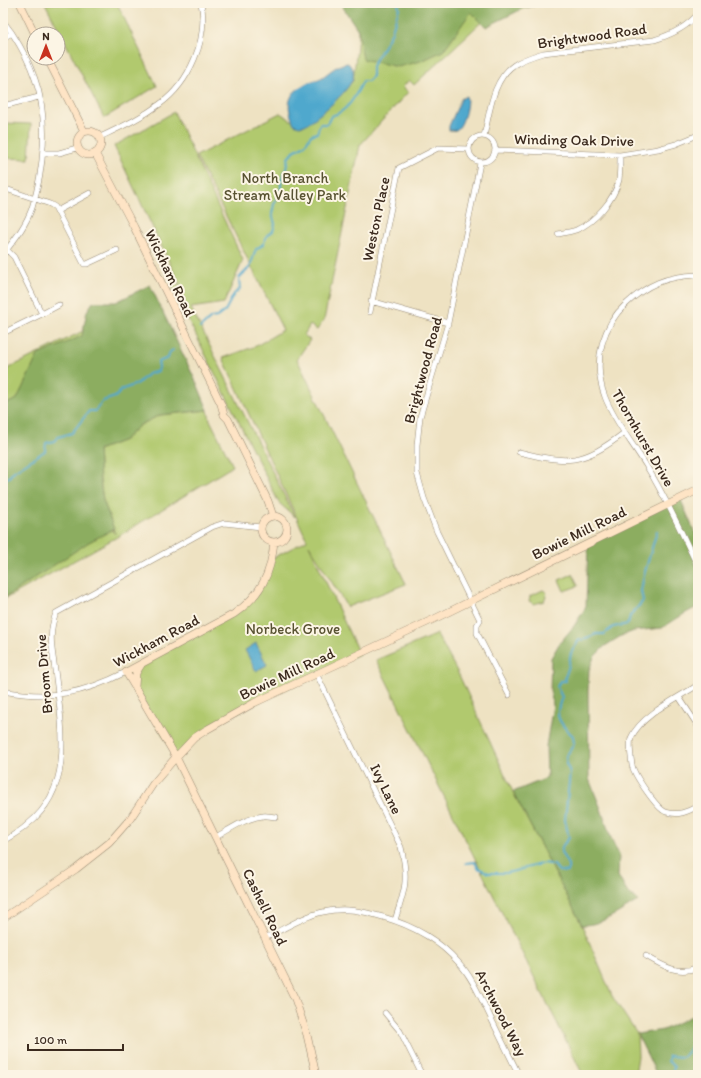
<svg xmlns="http://www.w3.org/2000/svg" width="701" height="1078" font-family="Itim,sans-serif">
	<style>
		.green { fill: #b1c96e; stroke: #767a46 }
		.forest { fill: #8cad61; stroke: #646c40 }
		.water { fill: #50a8cd; stroke: #466976 }
		.lines { fill: none; stroke-linecap: round; stroke-linejoin: round }
		.stream { stroke: #50a8cd; stroke-width: 2 }
		.street-casing { stroke: #948670; stroke-width: 6 }
		.secondary-casing { stroke: #948670; stroke-width: 8 }
		.street { stroke: #fff; stroke-width: 5 }
		.secondary { stroke: #fee4c5; stroke-width: 7 }
		.labels { text-anchor: middle; dominant-baseline: central; stroke-width: 4; stroke-linejoin: round; paint-order: stroke }
		.street-label { font-size: 15px; fill: #3b2a1e; stroke: #fcf5e5 }
		.park-label { font-size: 15px; fill: #585232; stroke: #fcf5e5 }
	</style>
	<rect width="100%" height="100%" fill="#fcf5e5"/>
	<filter id="ink" filterUnits="userSpaceOnUse"><feTurbulence type="fractalNoise" baseFrequency=".025" numOctaves="2"/><feDisplacementMap in="SourceGraphic" scale="8" xChannelSelector="R" yChannelSelector="G"/><feConvolveMatrix kernelMatrix="1 2 1 2 8 2 1 2 1" color-interpolation-filters="sRGB"/></filter>
	<filter id="wash" filterUnits="userSpaceOnUse"><feTurbulence type="fractalNoise" baseFrequency=".012" numOctaves="4" result="noise"/><feDisplacementMap in="SourceGraphic" scale="16" xChannelSelector="R" yChannelSelector="G"/><feGaussianBlur stdDeviation="0.9" result="paint"/><feColorMatrix in="noise" values="0 0 0 0 0 0 0 0 0 0 0 0 0 0 0 0 0 1.4 0 .05"/><feComposite in="paint" operator="in"/></filter>
	<g filter="url(#wash)">
		<rect width="100%" height="100%" fill="#eee2c2"/>
		<!-- green -->
		<path class="green" d="M45,3H117L157,86L104,118Z
			M352,3H529L489,15L414,85L409,80L403,87L408,92L360,145L324,320L317,330L310,325L304,335L310,340L297,359L406,584L347,607L309,545L359,654L221,720L176,757L126,672L234,614L257,594L273,558L307,540L223,358L256,346L283,330L196,156L280,113L294,122L307,123L353,81L357,47L358,31Z
			M174,112L243,260L224,303L191,308L295,517L279,503L172,287L178,284L180,285L114,146Z
			M3,123L31,124L29,159L3,158Z
			M153,296L72,456L115,534L103,500L100,481L98,450L124,440L140,425L160,415L208,410L210,420L233,466L117,537L3,600V371Z
			M573,574L578,586L564,591L559,580Z
			M543,590L547,593L544,601L534,604L529,601L530,596Z
			M437,634L459,675L513,792L582,925L612,996L637,1034L638,1056L635,1075H583L376,660Z"/>
		<!-- forest -->
		<path class="forest" d="M340,3H545L522,9L486,27L471,12L443,51L421,61L398,67L363,59L358,30Z
			M150,285L198,386L208,410L160,415L140,425L124,440L98,450L100,481L103,500L114,529L89,542L3,599V401L6,404L17,399L38,355L82,336L87,311L93,302H116Z
			M680,498L698,540V608H695L684,614L662,628L634,631L621,636L605,646L594,657L589,670L588,691L589,779L601,809L611,838L619,855L618,876L627,892L638,901C622,910 601,926 582,925L513,792L547,778L546,746L553,705L550,690L551,658L559,644L574,626L586,607L588,544Z
			M698,1013V1075H657L637,1034L663,1030Z"/>
		<!-- water -->
		<path class="water" d="M348,63L353,69C353,72 354,75 353,78C348,93 318,117 305,125L299,126L294,124C285,104 288,93 307,83C311,81 317,80 321,78C330,72 337,64 348,63Z
			M466,96C469,102 463,127 456,130C453,131 452,130 449,130V126L461,99Z
			M256,643L267,665L256,671L245,650Z"/>
		<g class="lines">
			<!-- stream -->
			<path class="stream" d="M200,328L211,318L217,317L225,311L234,294L240,289L239,278L250,267L256,249C263,245 265,243 267,235L273,231L275,224L272,214L274,204L281,189V181L286,169L288,158L294,151L305,145L311,135L317,133L320,124H327L331,116C348,112 356,95 363,81H368L372,77V66L391,34L399,8L398,3
				M3,479L9,477L14,471L45,451L46,443L54,441L58,437L72,433L89,411H95L103,401L115,397L123,389L137,384L148,374L158,371L159,367L158,362L168,358L170,352L173,350
				M466,863L475,862L478,868L489,873H507L544,863L554,865L559,871L568,872V865L561,852L563,845L569,838L565,820L570,772L566,764L567,755L574,744L573,736C558,722 554,716 562,697L557,687L560,681H566L565,677L568,669L571,653L579,640L586,639L596,634H604L613,627L628,624L630,616L643,601L641,591L644,575L657,531
				M672,1075L674,1067L668,1061L669,1056L683,1057L698,1038"/>
		</g>
	</g>
	<g filter="url(#ink)">
		<g class="lines">
			<defs>
				<path id="street" d="M3,21C6,25 9,29 12,33C21,47 30,64 35,79C49,117 44,170 32,208C26,225 15,240 3,254
					M3,38L12,33
					M3,106L39,97
					M469 149a13 13 0 1 1 26 0a13 13 0 1 1-26 0Z
					M484,136C490,112 492,80 514,65C523,59 533,56 543,53L654,40C671,35 686,28 698,14
					M100,137C121,127 141,118 160,104C189,83 209,39 201,3
					M495,150L620,155L658,149L676,144L698,135
					M43,153H59L77,148
					M480,163L448,323L420,417L417,445V473L424,498L437,532L480,620L477,625V633L509,695
					M3,188L50,204L55,207L84,264H87L117,250
					M57,211L90,193
					M558,234C563,233 570,232 576,230C595,222 614,200 619,180C620,171 620,163 620,155
					M698,275C667,276 647,284 625,305C614,315 606,330 602,344C589,395 623,427 647,467C667,499 682,534 698,567
					M371,301L448,323
					M370,312L399,168L438,148L468,149
					M42,314L59,305
					M3,333L42,314L14,257L7,250
					M519,452C568,464 582,465 624,433
					M316,673L401,847C409,879 405,890 395,920
					M698,685C678,698 641,715 631,738C629,745 631,758 632,765C634,775 657,809 666,812C678,816 687,812 698,806
					M3,691C50,700 83,694 126,672
					M679,697L698,726
					M216,837C230,829 246,818 263,816C267,815 271,817 276,817
					M3,841C12,836 21,831 28,824C76,786 61,723 55,670C52,649 48,634 56,613L212,527L224,523L261,527
					M265,938C284,929 303,916 323,912C345,907 362,911 383,917C411,925 439,940 459,963C471,976 479,994 487,1010C497,1031 508,1053 519,1075
					M646,956C663,966 679,976 698,967
					M385,1013L400,1031L422,1075"/>
				<path id="secondary" d="M20,3L35,34
					M47,58L84,131
					M77 143a12 12 0 1 1 24 0a12 12 0 1 1-24 0Z
					M95,153L134,227L221,404L224,415L228,419L268,501L273,516
					M261 529a13 13 0 1 1 26 0a13 13 0 1 1-26 0Z
					M274,542C271,574 261,595 234,614L126,672L176,757L295,999L307,1035L316,1075
					M135,686L136,673L141,665
					M3,918L76,869L109,843L130,819L153,784L176,757L194,738L206,730L254,703L434,619L698,490"/>
			</defs>
			<!-- street casing -->
			<use href="#street" class="street-casing"/>
			<!-- secondary casing -->
			<use href="#secondary" class="secondary-casing"/>
			<!-- street -->
			<use href="#street" class="street"/>
			<!-- secondary -->
			<use href="#secondary" class="secondary"/>
		</g>
	</g>
	<g class="labels">
		<!-- street labels -->
		<g class="street-label">
			<text transform="translate(592 36) rotate(-8)">Brightwood Road</text>
			<text transform="translate(574 140) rotate(1)">Winding Oak Drive</text>
			<text transform="translate(376 219) rotate(-78)">Weston Place</text>
			<text transform="translate(170 273) rotate(64)">Wickham Road</text>
			<text transform="translate(423 370) rotate(-75)">Brightwood Road</text>
			<text transform="translate(643 438) rotate(60)">Thornhurst Drive</text>
			<text transform="translate(579 533) rotate(-26)">Bowie Mill Road</text>
			<text transform="translate(156 641) rotate(-28)">Wickham Road</text>
			<text transform="translate(44 674) rotate(-95)">Broom Drive</text>
			<text transform="translate(287 674) rotate(-25)">Bowie Mill Road</text>
			<text transform="translate(386 789) rotate(64)">Ivy Lane</text>
			<text transform="translate(265 907) rotate(64)">Cashell Road</text>
			<text transform="translate(501 1013) rotate(63)">Archwood Way</text>
		</g>
		<!-- park labels -->
		<g class="park-label">
			<text x="285" y="178">North Branch<tspan x="285" dy="17">Stream Valley Park</tspan></text>
			<text x="293" y="629">Norbeck Grove</text>
		</g>
	</g>
	<!-- margin -->
	<rect width="701" height="1078" fill="none" stroke="#fcf5e5" stroke-width="16"/>
	<!-- north arrow -->
	<g transform="translate(46 46)"><circle r="19" fill="#fcf5e5" stroke="#afa495"/>
	<path d="M0-3L7 15L0 10L-7 15Z" fill="#c8321e"/>
	<text y="-6" font-size="11" font-weight="bold" text-anchor="middle" fill="#3b2a1e">N</text>
	</g>
	<!-- scale -->
	<path d="M28 1044v6h95v-6" fill="none" stroke="#3b2a1e" stroke-width="2"/>
	<text x="34" y="1044" font-size="12" fill="#3b2a1e" stroke="#fcf5e5" stroke-width="3" paint-order="stroke">100 m</text>
</svg>
